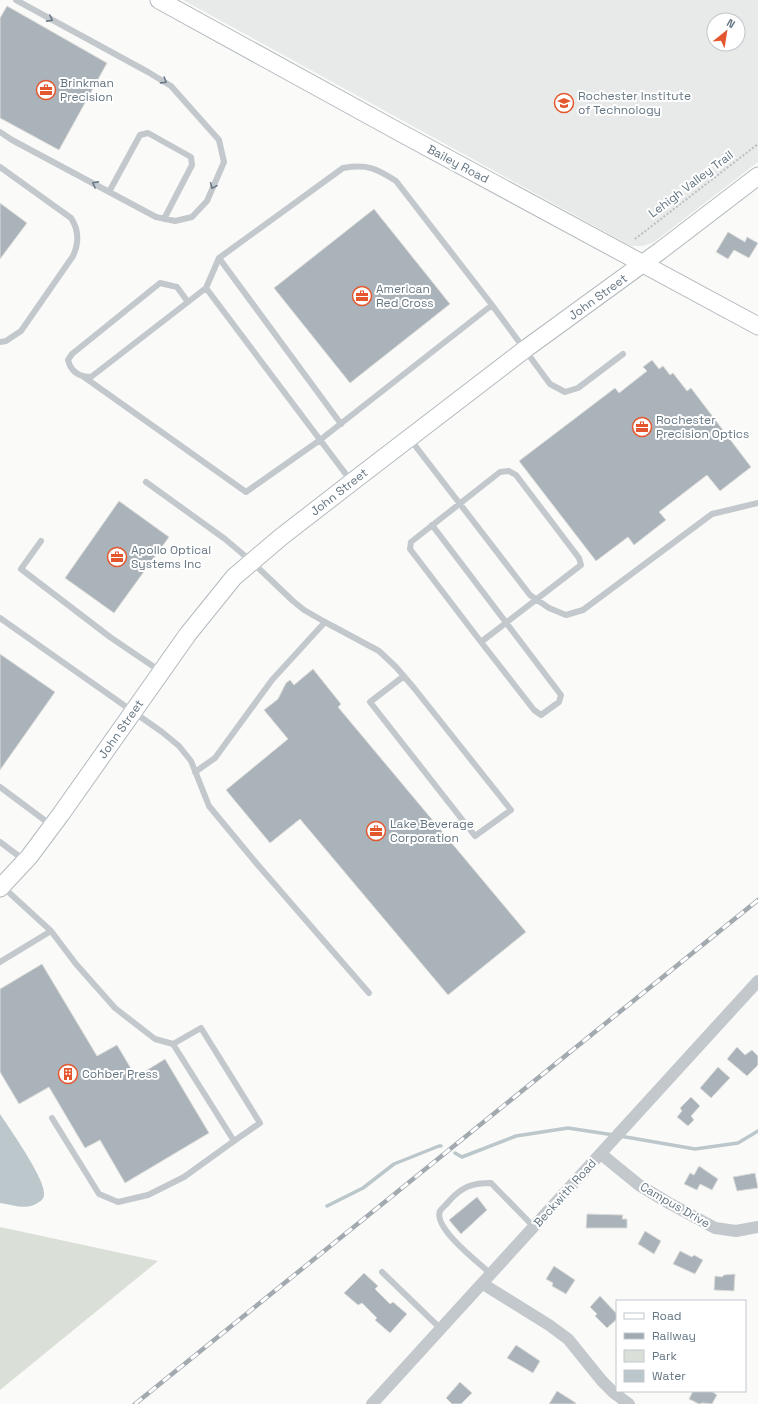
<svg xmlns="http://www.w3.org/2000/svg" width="758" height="1404" font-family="'Space Grotesk',sans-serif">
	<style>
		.built { fill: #e8e9e9; fill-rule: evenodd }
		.green { fill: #dadfd7 }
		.water { fill: #bbc7cb }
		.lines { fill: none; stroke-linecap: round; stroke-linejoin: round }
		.stream { stroke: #bbc7cb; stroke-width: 3.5 }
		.building { fill: #aab3b9; stroke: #dcdcda }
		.secondary-casing { stroke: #b3babf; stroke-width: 19 }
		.path { stroke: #bbbfc2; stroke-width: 2; stroke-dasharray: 2 2; stroke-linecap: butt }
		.lane { stroke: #c3c8cc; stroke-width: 6 }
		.street { stroke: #c3c8cc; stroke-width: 12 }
		.secondary { stroke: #fff; stroke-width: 17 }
		.rail-casing { stroke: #a2aab0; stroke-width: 4.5 }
		.rail { stroke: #fff; stroke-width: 3; stroke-dasharray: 9; stroke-linecap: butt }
		.oneway { stroke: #6a7a87 }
		.labels { text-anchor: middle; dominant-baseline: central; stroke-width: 4; stroke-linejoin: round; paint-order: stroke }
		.poi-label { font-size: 12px; fill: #657683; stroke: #fff; text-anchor: start }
		.street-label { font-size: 12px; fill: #657683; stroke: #fff }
	</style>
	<rect width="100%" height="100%" fill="#fafaf8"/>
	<!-- built -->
	<path class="built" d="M183,0H758V162L654,242L643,246H631ZM714,20H738V44H714Z"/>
	<!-- green -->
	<path class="green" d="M0,1227L158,1261L0,1390Z"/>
	<!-- water -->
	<path class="water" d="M0,1114C9,1128 47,1181 44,1195C44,1198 41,1201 39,1202C28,1211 13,1205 0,1203Z"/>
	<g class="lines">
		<!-- stream -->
		<path class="stream" d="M620,1136L695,1149L738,1143L758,1131
			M455,1153L462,1157L516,1136L568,1128L614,1135
			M327,1206L363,1188L394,1164L439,1146H441"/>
	</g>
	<!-- building -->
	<path class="building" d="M7,6L107,63L59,150L0,118V18Z
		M0,203L27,223L0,259Z
		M374,209L450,304L350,383L274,288Z
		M728,232L745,242L747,237L758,243L749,258L734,250L728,259L716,252Z
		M652,360L659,369L663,366L670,375L673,373L687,391L691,388L751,467L720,491L707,475L659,512L666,520L634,545L628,537L596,561L519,461L615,388L619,393L647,371L643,367Z
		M119,501L169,537L114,613L65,578Z
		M0,654L55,692L0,770Z
		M313,669L341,704L338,707L526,932L448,995L300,819L270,843L226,790L288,739L264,710L278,699L286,683L290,680L294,685Z
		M42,964L97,1056L117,1045L136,1077L165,1059L209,1133L125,1183L100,1140L85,1148L49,1087L19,1104L0,1072V989Z
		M737,1047L745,1055L752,1050L758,1056V1065L747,1076L727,1059Z
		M718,1067L730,1078L711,1098L700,1088Z
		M691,1097L700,1106L691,1116L694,1120L688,1126L677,1117L682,1111L680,1108Z
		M699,1166L718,1179L712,1190L700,1184L697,1190L684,1184L690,1173L694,1175Z
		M755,1173L758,1188L737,1191L733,1177Z
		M477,1197L487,1210L461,1234L449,1220Z
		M587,1214L623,1215L622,1219H627V1228H586Z
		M645,1231L661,1241L654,1254L638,1244Z
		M680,1251L692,1257L694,1255L703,1260L695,1274L673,1264Z
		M554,1266L575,1280L566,1294L552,1286L553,1283L546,1279Z
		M364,1273L378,1286L375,1289L390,1304L393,1302L407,1314L390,1333L375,1320L377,1318L362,1303L358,1305L344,1293Z
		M735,1274L734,1291L714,1290L715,1276L722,1277L724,1275Z
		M600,1296L617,1314V1319L607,1328L595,1316L597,1314L590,1307Z
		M516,1345L540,1361L533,1373L507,1358Z
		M460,1382L472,1393L461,1404H452L446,1398Z
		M557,1391L576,1403V1404H549Z
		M693,1391H711L717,1395L712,1404L703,1403L699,1404L689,1399Z"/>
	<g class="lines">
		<defs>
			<path id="secondary" d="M159,0L401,133L758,326
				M0,888L29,857L61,814L188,634L234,577L281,537L352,482L524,350L660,251L758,176"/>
		</defs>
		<!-- secondary casing -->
		<use href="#secondary" class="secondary-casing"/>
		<!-- path -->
		<path class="path" d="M635,239L758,144"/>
		<!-- lane -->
		<path class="lane" d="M0,132L12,140L156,217L175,221L192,217L207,201L224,162L219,140L171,86L148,72L16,0
			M0,167L71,218C79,230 79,243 73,256L21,331L6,341L0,342
			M109,192L140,135L148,133L191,157L192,165L164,219
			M219,258L341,424
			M188,302L177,287L160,283L72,354L68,360C71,372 79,377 91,377L206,288
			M84,377L246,492L320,440L492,305
			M410,439L530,595L549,608L566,615L583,610L712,514L758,503
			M509,471L516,475L579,558L581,565L481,642L410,549L411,542L500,472Z
			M351,481L206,288L219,258L343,168C367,164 376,168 396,181L492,305L550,384L565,392L578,388L623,354
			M146,482L225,539L251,561L293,601L304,610L325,622L272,680L215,758L195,772
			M432,525L561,695L559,702L541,715L534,710L481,642
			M41,541L21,569L110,637L160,671
			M0,618L162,732L179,746L191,761L209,806L257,864L369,993
			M325,622L379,651L396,667L414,688L511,810L475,836L370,702L404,676
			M0,787L51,825
			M0,842L24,860
			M51,931L76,964L115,1008L155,1039L173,1044L234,1141L184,1177L148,1195L118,1202L99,1194L52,1118
			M0,962L51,931L3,887
			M173,1044L201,1028L260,1123L234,1141
			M382,1272L441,1329
			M491,1274C479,1263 433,1228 440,1211C442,1208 448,1203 450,1200C463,1186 473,1183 491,1183L534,1227"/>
		<!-- street -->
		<path class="street" d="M601,1154L639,1185L667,1202L715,1228L736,1231L758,1227
			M483,1284L549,1325L568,1339L602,1381L614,1393L629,1404
			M372,1404L758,981"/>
		<!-- secondary -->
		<use href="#secondary" class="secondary"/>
		<defs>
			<path id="rail" d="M135,1404L758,900"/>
		</defs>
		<!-- rail casing -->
		<use href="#rail" class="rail-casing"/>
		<!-- rail -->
		<use href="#rail" class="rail"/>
	</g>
	<!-- one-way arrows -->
	<defs><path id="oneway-chevron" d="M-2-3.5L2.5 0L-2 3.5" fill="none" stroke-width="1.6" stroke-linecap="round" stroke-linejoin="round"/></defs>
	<g class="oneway">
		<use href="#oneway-chevron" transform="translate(50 19) rotate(28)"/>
		<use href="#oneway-chevron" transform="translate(164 81) rotate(32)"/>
		<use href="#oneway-chevron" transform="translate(95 184) rotate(-152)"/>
		<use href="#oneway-chevron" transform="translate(213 186) rotate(114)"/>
	</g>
	<!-- icons -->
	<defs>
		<symbol id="office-ring" viewBox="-11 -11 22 22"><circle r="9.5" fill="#fff" stroke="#e4572e" stroke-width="1.5"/><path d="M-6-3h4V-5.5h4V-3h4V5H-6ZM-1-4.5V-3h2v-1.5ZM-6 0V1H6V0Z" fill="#e4572e"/></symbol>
		<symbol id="university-ring" viewBox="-11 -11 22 22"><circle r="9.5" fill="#fff" stroke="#e4572e" stroke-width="1.5"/><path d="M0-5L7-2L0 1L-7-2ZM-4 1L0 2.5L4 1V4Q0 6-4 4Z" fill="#e4572e"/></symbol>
		<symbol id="building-ring" viewBox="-11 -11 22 22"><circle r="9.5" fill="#fff" stroke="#e4572e" stroke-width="1.5"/><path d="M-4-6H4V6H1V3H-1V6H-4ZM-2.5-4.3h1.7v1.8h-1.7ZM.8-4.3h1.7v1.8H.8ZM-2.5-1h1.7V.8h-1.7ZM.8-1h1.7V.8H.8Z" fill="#e4572e"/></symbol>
	</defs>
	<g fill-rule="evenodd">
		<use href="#office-ring" x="35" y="79" width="22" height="22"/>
		<use href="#university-ring" x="553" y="92" width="22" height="22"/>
		<use href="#office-ring" x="351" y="285" width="22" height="22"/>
		<use href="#office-ring" x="631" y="416" width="22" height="22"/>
		<use href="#office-ring" x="106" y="546" width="22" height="22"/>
		<use href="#office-ring" x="365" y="820" width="22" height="22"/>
		<use href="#building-ring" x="57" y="1063" width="22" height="22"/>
	</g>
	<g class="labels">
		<!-- poi labels -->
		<g class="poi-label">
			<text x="60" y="83">Brinkman<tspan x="60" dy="14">Precision</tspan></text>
			<text x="578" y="96">Rochester Institute<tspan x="578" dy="14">of Technology</tspan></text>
			<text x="376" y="289">American<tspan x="376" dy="14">Red Cross</tspan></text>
			<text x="656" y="420">Rochester<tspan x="656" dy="14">Precision Optics</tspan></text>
			<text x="131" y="550">Apollo Optical<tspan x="131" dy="14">Systems Inc</tspan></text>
			<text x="390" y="824">Lake Beverage<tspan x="390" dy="14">Corporation</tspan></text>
			<text x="82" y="1074">Cohber Press</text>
		</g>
		<!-- street labels -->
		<g class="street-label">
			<text transform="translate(458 164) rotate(28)">Bailey Road</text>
			<text transform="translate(691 184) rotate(-37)">Lehigh Valley Trail</text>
			<text transform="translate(598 297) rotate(-36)">John Street</text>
			<text transform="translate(339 492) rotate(-38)">John Street</text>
			<text transform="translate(121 729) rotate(-55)">John Street</text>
			<text transform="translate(565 1193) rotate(-48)">Beckwith Road</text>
			<text transform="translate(675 1205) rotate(30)">Campus Drive</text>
		</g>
	</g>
	<!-- legend -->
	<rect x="616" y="1300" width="130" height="92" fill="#ffffff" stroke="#c1c8cd"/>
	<rect x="624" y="1313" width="20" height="6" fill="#ffffff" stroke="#c1c8cd"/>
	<text x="652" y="1320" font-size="12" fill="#657683">Road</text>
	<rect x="624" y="1333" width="20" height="6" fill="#a2aab0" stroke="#c1c8cd"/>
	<text x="652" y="1340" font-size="12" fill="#657683">Railway</text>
	<rect x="624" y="1350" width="20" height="12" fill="#dadfd7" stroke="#c1c8cd"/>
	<text x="652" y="1360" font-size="12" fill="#657683">Park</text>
	<rect x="624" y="1370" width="20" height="12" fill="#bbc7cb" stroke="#c1c8cd"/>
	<text x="652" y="1380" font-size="12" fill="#657683">Water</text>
	<!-- north arrow -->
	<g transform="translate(726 32) rotate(30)"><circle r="19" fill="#ffffff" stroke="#c1c8cd"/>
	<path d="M0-3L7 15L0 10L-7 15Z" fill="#e4572e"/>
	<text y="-6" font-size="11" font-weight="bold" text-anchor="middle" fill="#657683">N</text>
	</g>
</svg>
